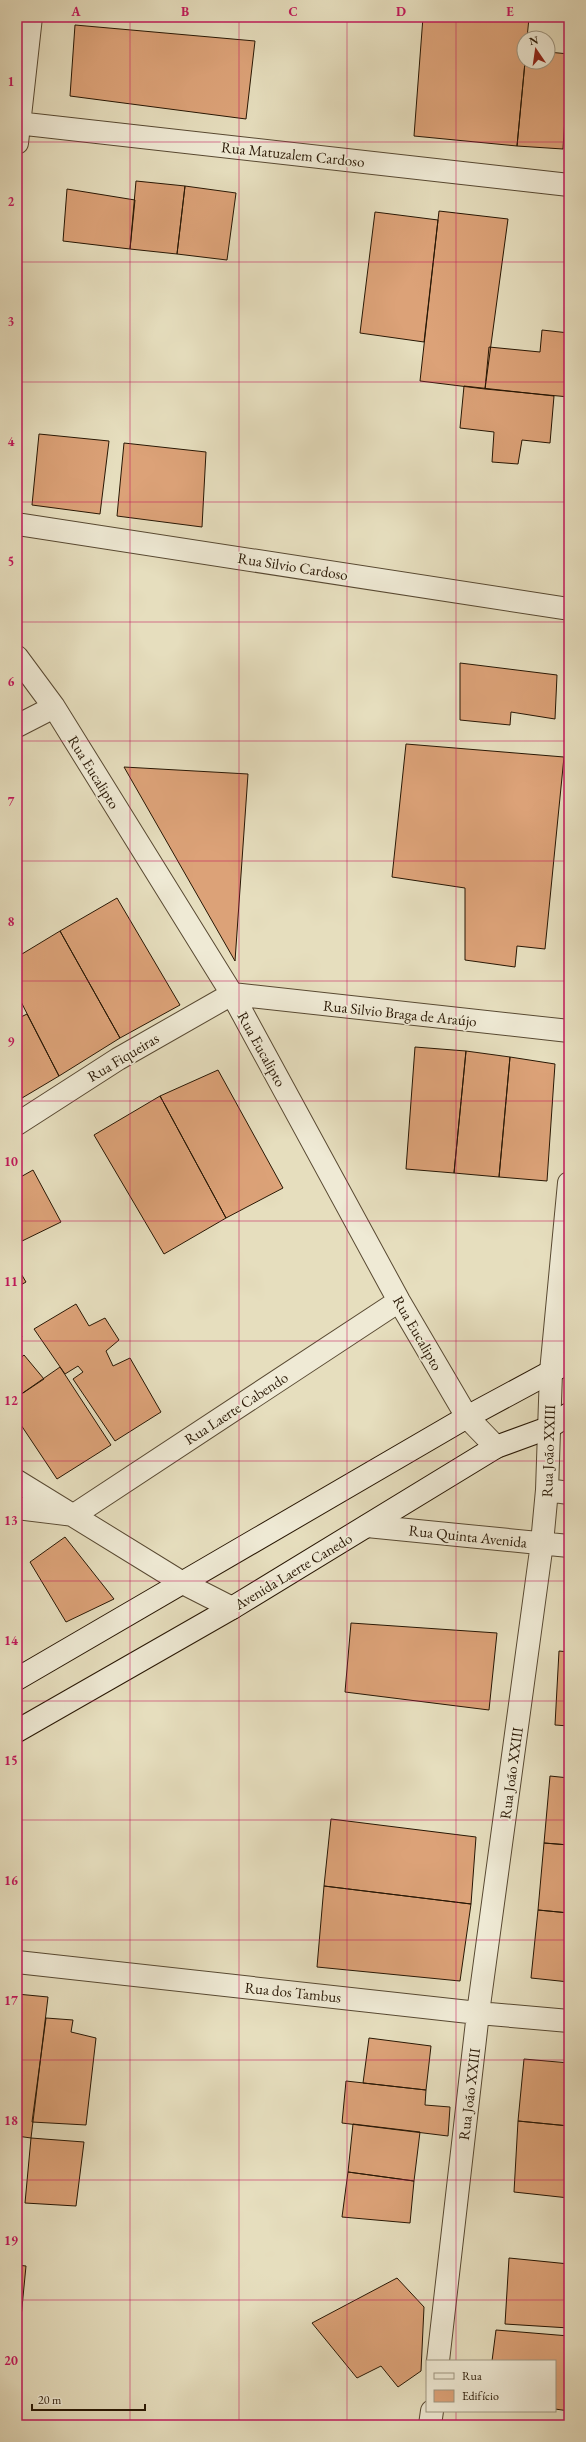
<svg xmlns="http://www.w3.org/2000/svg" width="586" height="2442" font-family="'EB Garamond',serif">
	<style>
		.building { fill: #dca278; stroke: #281704 }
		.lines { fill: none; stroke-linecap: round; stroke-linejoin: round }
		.street-casing { stroke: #584932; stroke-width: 24 }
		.secondary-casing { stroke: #281704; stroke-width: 24 }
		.street { stroke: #efead5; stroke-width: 22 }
		.secondary { stroke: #efead5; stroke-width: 22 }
		.grid { fill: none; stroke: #c2185b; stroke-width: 1; stroke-opacity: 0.55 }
		.labels { text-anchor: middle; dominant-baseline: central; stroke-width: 3.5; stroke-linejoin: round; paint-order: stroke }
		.street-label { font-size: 15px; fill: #281704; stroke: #efead5 }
		.neatline { fill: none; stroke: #c2185b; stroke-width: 1.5 }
		.grid-label { font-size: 13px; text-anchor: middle; font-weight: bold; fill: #c2185b }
	</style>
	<rect width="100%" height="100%" fill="#e6debe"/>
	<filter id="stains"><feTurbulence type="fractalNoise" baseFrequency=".005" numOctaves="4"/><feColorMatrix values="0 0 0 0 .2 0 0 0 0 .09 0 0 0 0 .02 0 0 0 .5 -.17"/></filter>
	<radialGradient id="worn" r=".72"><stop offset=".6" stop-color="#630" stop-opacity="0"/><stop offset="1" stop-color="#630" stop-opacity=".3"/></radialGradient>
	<!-- building -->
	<path class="building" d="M423,17L529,18L527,38H524L525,62L517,146L414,136Z
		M75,25L255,41L246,119L70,96Z
		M548,52L569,54L563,149L517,146L525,62H548Z
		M136,181L185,186L177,254L130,249Z
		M185,186L236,193L227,260L177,254Z
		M67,189L135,200L130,249L63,241Z
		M439,211L508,219L485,389L420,381Z
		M375,212L438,220L424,342L360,333Z
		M542,330L569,333V397L485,389L489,347L540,352Z
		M464,386L554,396L550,443L522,440L518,464L492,462L494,432L460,428Z
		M39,434L109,441L100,514L32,505Z
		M124,443L206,452L202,527L117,516Z
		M460,663L557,675L555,719L511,712L510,725L460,720Z
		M406,744L564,757L545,949L517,946L515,967L465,960V888L392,877Z
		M124,767L248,774L235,961Z
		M117,898L180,1005L120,1038L60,931Z
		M60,931L120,1038L59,1076L17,994V957Z
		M27,1014L59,1076L17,1101V1019Z
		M415,1047L466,1051L454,1173L406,1169Z
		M466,1051L510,1057L499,1177L454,1173Z
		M510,1057L555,1064L547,1181L499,1177Z
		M218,1070L283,1188L226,1218L160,1096Z
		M160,1096L226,1218L164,1254L94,1135Z
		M33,1170L61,1222L20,1242L17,1236V1179Z
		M17,1267L26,1282L17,1287Z
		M76,1304L89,1326L105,1318L119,1340L106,1351L113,1366L130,1358L161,1412L115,1441L73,1379L83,1372L78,1366L65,1374L34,1329Z
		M17,1328L22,1337L17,1341Z
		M24,1355L44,1379L17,1397V1361Z
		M60,1367L111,1445L57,1479L17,1419V1397Z
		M65,1537L114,1599L66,1622L30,1562Z
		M351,1623L497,1633L489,1710L345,1692Z
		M559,1651L569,1652V1726L555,1725Z
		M550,1776L569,1778V1845L544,1843Z
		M331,1819L476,1837L471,1904L324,1886Z
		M544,1843L569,1845V1913L538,1910Z
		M324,1886L471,1904L460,1981L317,1967Z
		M538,1910L569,1913V1982L531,1978Z
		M17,1994L48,1997L31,2138L17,2136Z
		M46,2018L73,2020L71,2032L96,2038L86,2125L32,2122Z
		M369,2038L431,2046L426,2090L363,2083Z
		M524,2059L569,2063V2126L518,2121Z
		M346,2081L426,2090L425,2105L450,2107L448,2136L342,2123Z
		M518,2121L569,2126V2198L514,2192Z
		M353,2124L420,2132L414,2181L348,2172Z
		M31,2138L84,2142L76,2206L25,2203Z
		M348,2172L414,2181L410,2223L342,2217Z
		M509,2258L569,2264V2328L505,2324Z
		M17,2265L26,2266L18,2349H17Z
		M397,2278L424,2307L421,2371L398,2387L381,2366L357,2378L312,2323Z
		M496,2330L569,2336V2411L555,2409V2361H492Z"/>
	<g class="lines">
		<defs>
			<path id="street" d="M17,123L569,185
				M17,143L31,17
				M17,524L569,609
				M17,657L54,707L232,994L399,1301L467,1417L496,1447
				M17,726L54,707
				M17,1124L118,1059L232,994L569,1031
				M17,1481L181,1582L232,1608
				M547,1490L569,1493
				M17,1508L74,1515L399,1301
				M367,1526L569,1546
				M17,1962L478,2013L569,2021
				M438,2361L478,2013L542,1543L547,1490L551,1372L569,1183
				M430,2425L432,2411"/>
			<path id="secondary" d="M17,1679L467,1417L569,1362
				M17,1731L232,1608L496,1447L548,1428L569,1414"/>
		</defs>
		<!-- street casing -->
		<use href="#street" class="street-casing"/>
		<!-- secondary casing -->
		<use href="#secondary" class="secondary-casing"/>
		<!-- street -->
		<use href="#street" class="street"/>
		<!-- secondary -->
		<use href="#secondary" class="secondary"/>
	</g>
	<!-- grid -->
	<path class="grid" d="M130,17V2425M239,17V2425M347,17V2425M456,17V2361M17,142H569M17,262H569M17,382H569M17,502H569M17,622H569M17,741H569M17,861H569M17,981H569M17,1101H569M17,1221H569M17,1341H569M17,1461H569M17,1581H569M17,1701H569M17,1820H569M17,1940H569M17,2060H569M17,2180H569M17,2300H569M456,2411V2425"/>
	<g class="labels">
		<!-- street labels -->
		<g class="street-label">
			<text transform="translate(293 154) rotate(6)">Rua Matuzalem Cardoso</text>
			<text transform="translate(293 566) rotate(9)">Rua Silvio Cardoso</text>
			<text transform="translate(94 772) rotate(58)">Rua Eucalipto</text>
			<text transform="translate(400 1013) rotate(6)">Rua Silvio Braga de Araújo</text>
			<text transform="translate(262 1049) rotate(61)">Rua Eucalipto</text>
			<text transform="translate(123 1057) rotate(-31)">Rua Fiqueiras</text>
			<text transform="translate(418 1333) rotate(60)">Rua Eucalipto</text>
			<text transform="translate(236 1408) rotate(-33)">Rua Laerte Cabendo</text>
			<text transform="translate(548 1451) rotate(-88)">Rua João XXIII</text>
			<text transform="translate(468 1536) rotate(6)">Rua Quinta Avenida</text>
			<text transform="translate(293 1571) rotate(-31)">Avenida Laerte Canedo</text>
			<text transform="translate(511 1773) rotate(-82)">Rua João XXIII</text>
			<text transform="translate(293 1992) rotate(6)">Rua dos Tambus</text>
			<text transform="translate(469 2094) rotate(-83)">Rua João XXIII</text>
		</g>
	</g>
	<!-- margin -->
	<rect width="586" height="2442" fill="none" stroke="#e6debe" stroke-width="44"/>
	<!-- legend -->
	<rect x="426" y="2360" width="130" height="52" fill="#efead5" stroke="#9f9681"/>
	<rect x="434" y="2373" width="20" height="6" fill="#efead5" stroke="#9f9681"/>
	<text x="462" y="2380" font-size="12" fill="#281704">Rua</text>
	<rect x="434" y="2390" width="20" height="12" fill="#dca278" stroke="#9f9681"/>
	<text x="462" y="2400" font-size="12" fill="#281704">Edifício</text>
	<!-- north arrow -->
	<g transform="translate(536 50) rotate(347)"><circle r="19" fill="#efead5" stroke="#9f9681"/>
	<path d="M0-3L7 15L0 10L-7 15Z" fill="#8f2418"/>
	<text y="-6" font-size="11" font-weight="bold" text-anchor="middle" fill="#281704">N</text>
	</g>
	<!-- scale -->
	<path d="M32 2404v6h113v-6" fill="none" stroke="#281704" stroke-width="2"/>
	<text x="38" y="2404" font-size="12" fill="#281704" stroke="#efead5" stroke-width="3" paint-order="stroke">20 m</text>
	<rect x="22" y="22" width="542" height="2398" class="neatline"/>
	<g class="grid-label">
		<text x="76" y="16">A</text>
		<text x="185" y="16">B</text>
		<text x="293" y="16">C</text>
		<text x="401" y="16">D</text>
		<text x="510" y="16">E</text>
		<text x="11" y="86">1</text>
		<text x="11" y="206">2</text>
		<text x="11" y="326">3</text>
		<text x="11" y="446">4</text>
		<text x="11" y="566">5</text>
		<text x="11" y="686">6</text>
		<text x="11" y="806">7</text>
		<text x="11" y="926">8</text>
		<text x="11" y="1046">9</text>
		<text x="11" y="1166">10</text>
		<text x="11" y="1286">11</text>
		<text x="11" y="1405">12</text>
		<text x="11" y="1525">13</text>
		<text x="11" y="1645">14</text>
		<text x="11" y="1765">15</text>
		<text x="11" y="1885">16</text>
		<text x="11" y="2005">17</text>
		<text x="11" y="2125">18</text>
		<text x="11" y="2245">19</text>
		<text x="11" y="2365">20</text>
	</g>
	<rect width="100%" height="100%" filter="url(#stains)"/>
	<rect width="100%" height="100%" fill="url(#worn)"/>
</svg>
